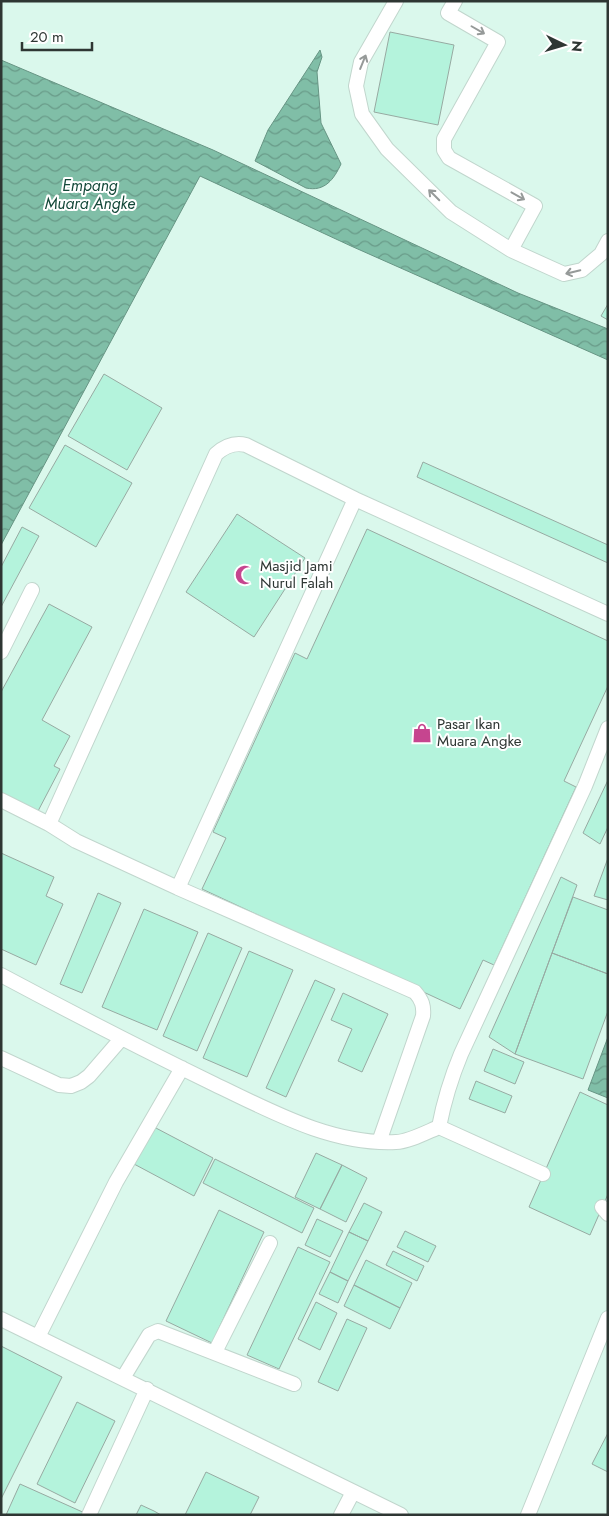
<svg xmlns="http://www.w3.org/2000/svg" width="609" height="1516" font-family="Jost,sans-serif">
	<style>
		.built { fill: #daf8ec }
		.water { fill: url(#water-waves); stroke: #679584 }
		.building { fill: #b4f3dc; stroke: #97aaa2 }
		.lines { fill: none; stroke-linecap: round; stroke-linejoin: round }
		.lane-casing { stroke: #c1d6cd; stroke-width: 16 }
		.lane { stroke: #fff; stroke-width: 14 }
		.oneway { stroke: #969a99 }
		.labels { text-anchor: middle; dominant-baseline: central; stroke-width: 4; stroke-linejoin: round; paint-order: stroke }
		.poi-label { font-size: 15px; fill: #2e3633; stroke: #fff; text-anchor: start }
		.water-label { font-size: 16px; font-style: italic; fill: #15493a; stroke: #fff }
	</style>
	<defs>
		<pattern id="water-waves" width="16" height="10" patternUnits="userSpaceOnUse" patternTransform="scale(1.25)"><rect width="16" height="10" fill="#80bea7"/><path d="M0 5q4-4 8 0t8 0" fill="none" stroke="#699b89"/></pattern>
	</defs>
	<rect width="100%" height="100%" fill="#eefef8"/>
	<!-- built -->
	<path class="built" d="M1,1H608V1515H1Z"/>
	<!-- water -->
	<path class="water" d="M320,50L322,57L317,72L321,123L341,164C334,179 325,192 306,188L255,161L268,130Z
		M1,60L213,150L518,293L608,329V360L351,246L200,176L1,545Z
		M608,1037V1098L588,1090Z"/>
	<!-- building -->
	<path class="building" d="M390,32L454,45L438,125L374,112Z
		M608,304V320L601,316Z
		M104,374L162,408L127,470L68,436Z
		M65,445L132,483L96,547L29,508Z
		M423,462L608,545V563L417,477Z
		M237,514L305,558L254,637L186,592Z
		M22,527L39,536L1,607V567Z
		M367,529L608,641V686L564,781L576,787L494,965L483,960L460,1009L202,889L226,838L213,832L295,653L307,659Z
		M49,604L92,627L42,720L70,736L54,766L60,769L37,813L1,793V692Z
		M608,780V827L600,844L583,833Z
		M1,853L54,877L46,896L63,904L36,965L1,949Z
		M608,858V900L594,896Z
		M561,877L577,885L515,1054L489,1037Z
		M98,893L121,903L82,993L60,984Z
		M573,897L608,910V974L552,953Z
		M144,909L198,932L157,1030L102,1007Z
		M208,933L242,948L197,1051L163,1036Z
		M249,951L293,970L247,1077L203,1058Z
		M552,953L608,974V1011L583,1079L515,1054Z
		M315,980L335,989L286,1097L266,1088Z
		M343,993L388,1014L362,1072L338,1061L352,1029L331,1020Z
		M493,1049L524,1062L515,1084L484,1071Z
		M476,1081L512,1096L505,1113L469,1099Z
		M580,1092L608,1105V1194L590,1235L529,1207Z
		M154,1127L213,1158L194,1196L134,1164Z
		M316,1153L342,1165L320,1209L295,1197Z
		M215,1159L314,1208L302,1233L203,1183Z
		M342,1165L367,1178L346,1222L320,1209Z
		M364,1203L382,1212L368,1241L349,1232Z
		M219,1210L264,1232L212,1343L166,1321Z
		M317,1219L343,1231L330,1257L305,1245Z
		M405,1231L436,1246L428,1262L397,1247Z
		M349,1232L368,1241L348,1281L330,1272Z
		M298,1247L330,1262L279,1369L247,1355Z
		M393,1251L424,1266L417,1281L386,1265Z
		M366,1260L412,1283L400,1308L354,1285Z
		M330,1272L348,1281L338,1303L319,1294Z
		M354,1285L400,1308L390,1329L344,1306Z
		M316,1302L337,1313L320,1350L298,1339Z
		M347,1319L367,1328L338,1391L318,1382Z
		M1,1346L62,1377L1,1499Z
		M77,1402L115,1421L75,1503L37,1484Z
		M608,1433V1472L592,1464Z
		M206,1472L259,1497L250,1515H185Z
		M20,1484L87,1514L86,1515H6Z
		M141,1505L154,1511L161,1515H136Z"/>
	<g class="lines">
		<defs>
			<path id="lane" d="M396,1L361,62L356,86L362,114L387,149L451,212L511,250L564,274L582,270L601,254L608,241
				M455,1L448,13L498,42L444,139V150L449,158L535,206L511,250
				M1,652L32,590
				M1,800L49,824
				M178,888L76,841L49,824L216,454C225,446 234,442 246,445L355,499
				M1,975C72,1013 142,1049 214,1084C271,1111 331,1145 396,1142C408,1142 427,1132 439,1127L543,1174
				M1,1058L59,1085L71,1086L81,1082L89,1076L121,1039
				M439,1127C444,1101 451,1078 461,1054L585,786L608,728
				M379,1142L423,1016C424,1006 422,1000 415,992L178,888L355,499L608,614
				M602,1207L608,1214
				M1,1319L401,1515
				M38,1337L116,1182L182,1068
				M215,1352L270,1243
				M123,1378L149,1335L158,1331L294,1384
				M89,1515L147,1389
				M341,1515L353,1492
				M528,1515L608,1318"/>
		</defs>
		<!-- lane casing -->
		<use href="#lane" class="lane-casing"/>
		<!-- lane -->
		<use href="#lane" class="lane"/>
	</g>
	<!-- one-way arrows -->
	<defs><path id="oneway-shaft" d="M-6 0H5M1.5-3L5.5 0L1.5 3" fill="none" stroke-width="1.6" stroke-linecap="round" stroke-linejoin="round" transform="scale(1.25)"/></defs>
	<g class="oneway">
		<use href="#oneway-shaft" transform="translate(478 30) rotate(30)"/>
		<use href="#oneway-shaft" transform="translate(363 62) rotate(-68)"/>
		<use href="#oneway-shaft" transform="translate(434 195) rotate(-135)"/>
		<use href="#oneway-shaft" transform="translate(518 196) rotate(29)"/>
		<use href="#oneway-shaft" transform="translate(573 272) rotate(167)"/>
	</g>
	<!-- icons -->
	<defs>
		<symbol id="mosque-bare" viewBox="-9 -9 18 18"><path d="M3.5-4.9A6 6 0 1 0 3.5 4.9A5 5 0 1 1 3.5-4.9Z" fill="#c6458f" stroke="#fff" stroke-width="2.5" paint-order="stroke"/></symbol>
		<symbol id="shop-bare" viewBox="-9 -9 18 18"><path d="M-5-2.5h2.3a2.7 3.5 0 0 1 5.4 0H5L5.5 6h-11ZM-1.5-2.5h3a1.5 2.3 0 0 0-3 0Z" fill="#c6458f" stroke="#fff" stroke-width="2.5" paint-order="stroke"/></symbol>
	</defs>
	<g fill-rule="evenodd">
		<use href="#mosque-bare" x="231" y="561" width="28" height="28"/>
		<use href="#shop-bare" x="408" y="719" width="28" height="28"/>
	</g>
	<g class="labels">
		<!-- poi labels -->
		<g class="poi-label">
			<text x="260" y="566">Masjid Jami<tspan x="260" dy="17">Nurul Falah</tspan></text>
			<text x="437" y="724">Pasar Ikan<tspan x="437" dy="17">Muara Angke</tspan></text>
		</g>
		<!-- water labels -->
		<g class="water-label">
			<text x="90" y="185">Empang<tspan x="90" dy="18">Muara Angke</tspan></text>
		</g>
	</g>
	<!-- border -->
	<rect width="609" height="1516" fill="none" stroke="#2e3633" stroke-width="5"/>
	<!-- north arrow -->
	<g transform="translate(564 45) rotate(95)" stroke="#ffffff" stroke-width="4" paint-order="stroke">
	<path d="M0-4L9 19L0 12L-9 19Z" fill="#2e3633"/>
	<text y="-8" font-size="14" font-weight="bold" text-anchor="middle" fill="#2e3633">N</text>
	</g>
	<!-- scale -->
	<path d="M22 42v8h70v-8" fill="none" stroke="#2e3633" stroke-width="2.5"/>
	<text x="30" y="42" font-size="15" fill="#2e3633" stroke="#ffffff" stroke-width="4" paint-order="stroke">20 m</text>
</svg>
